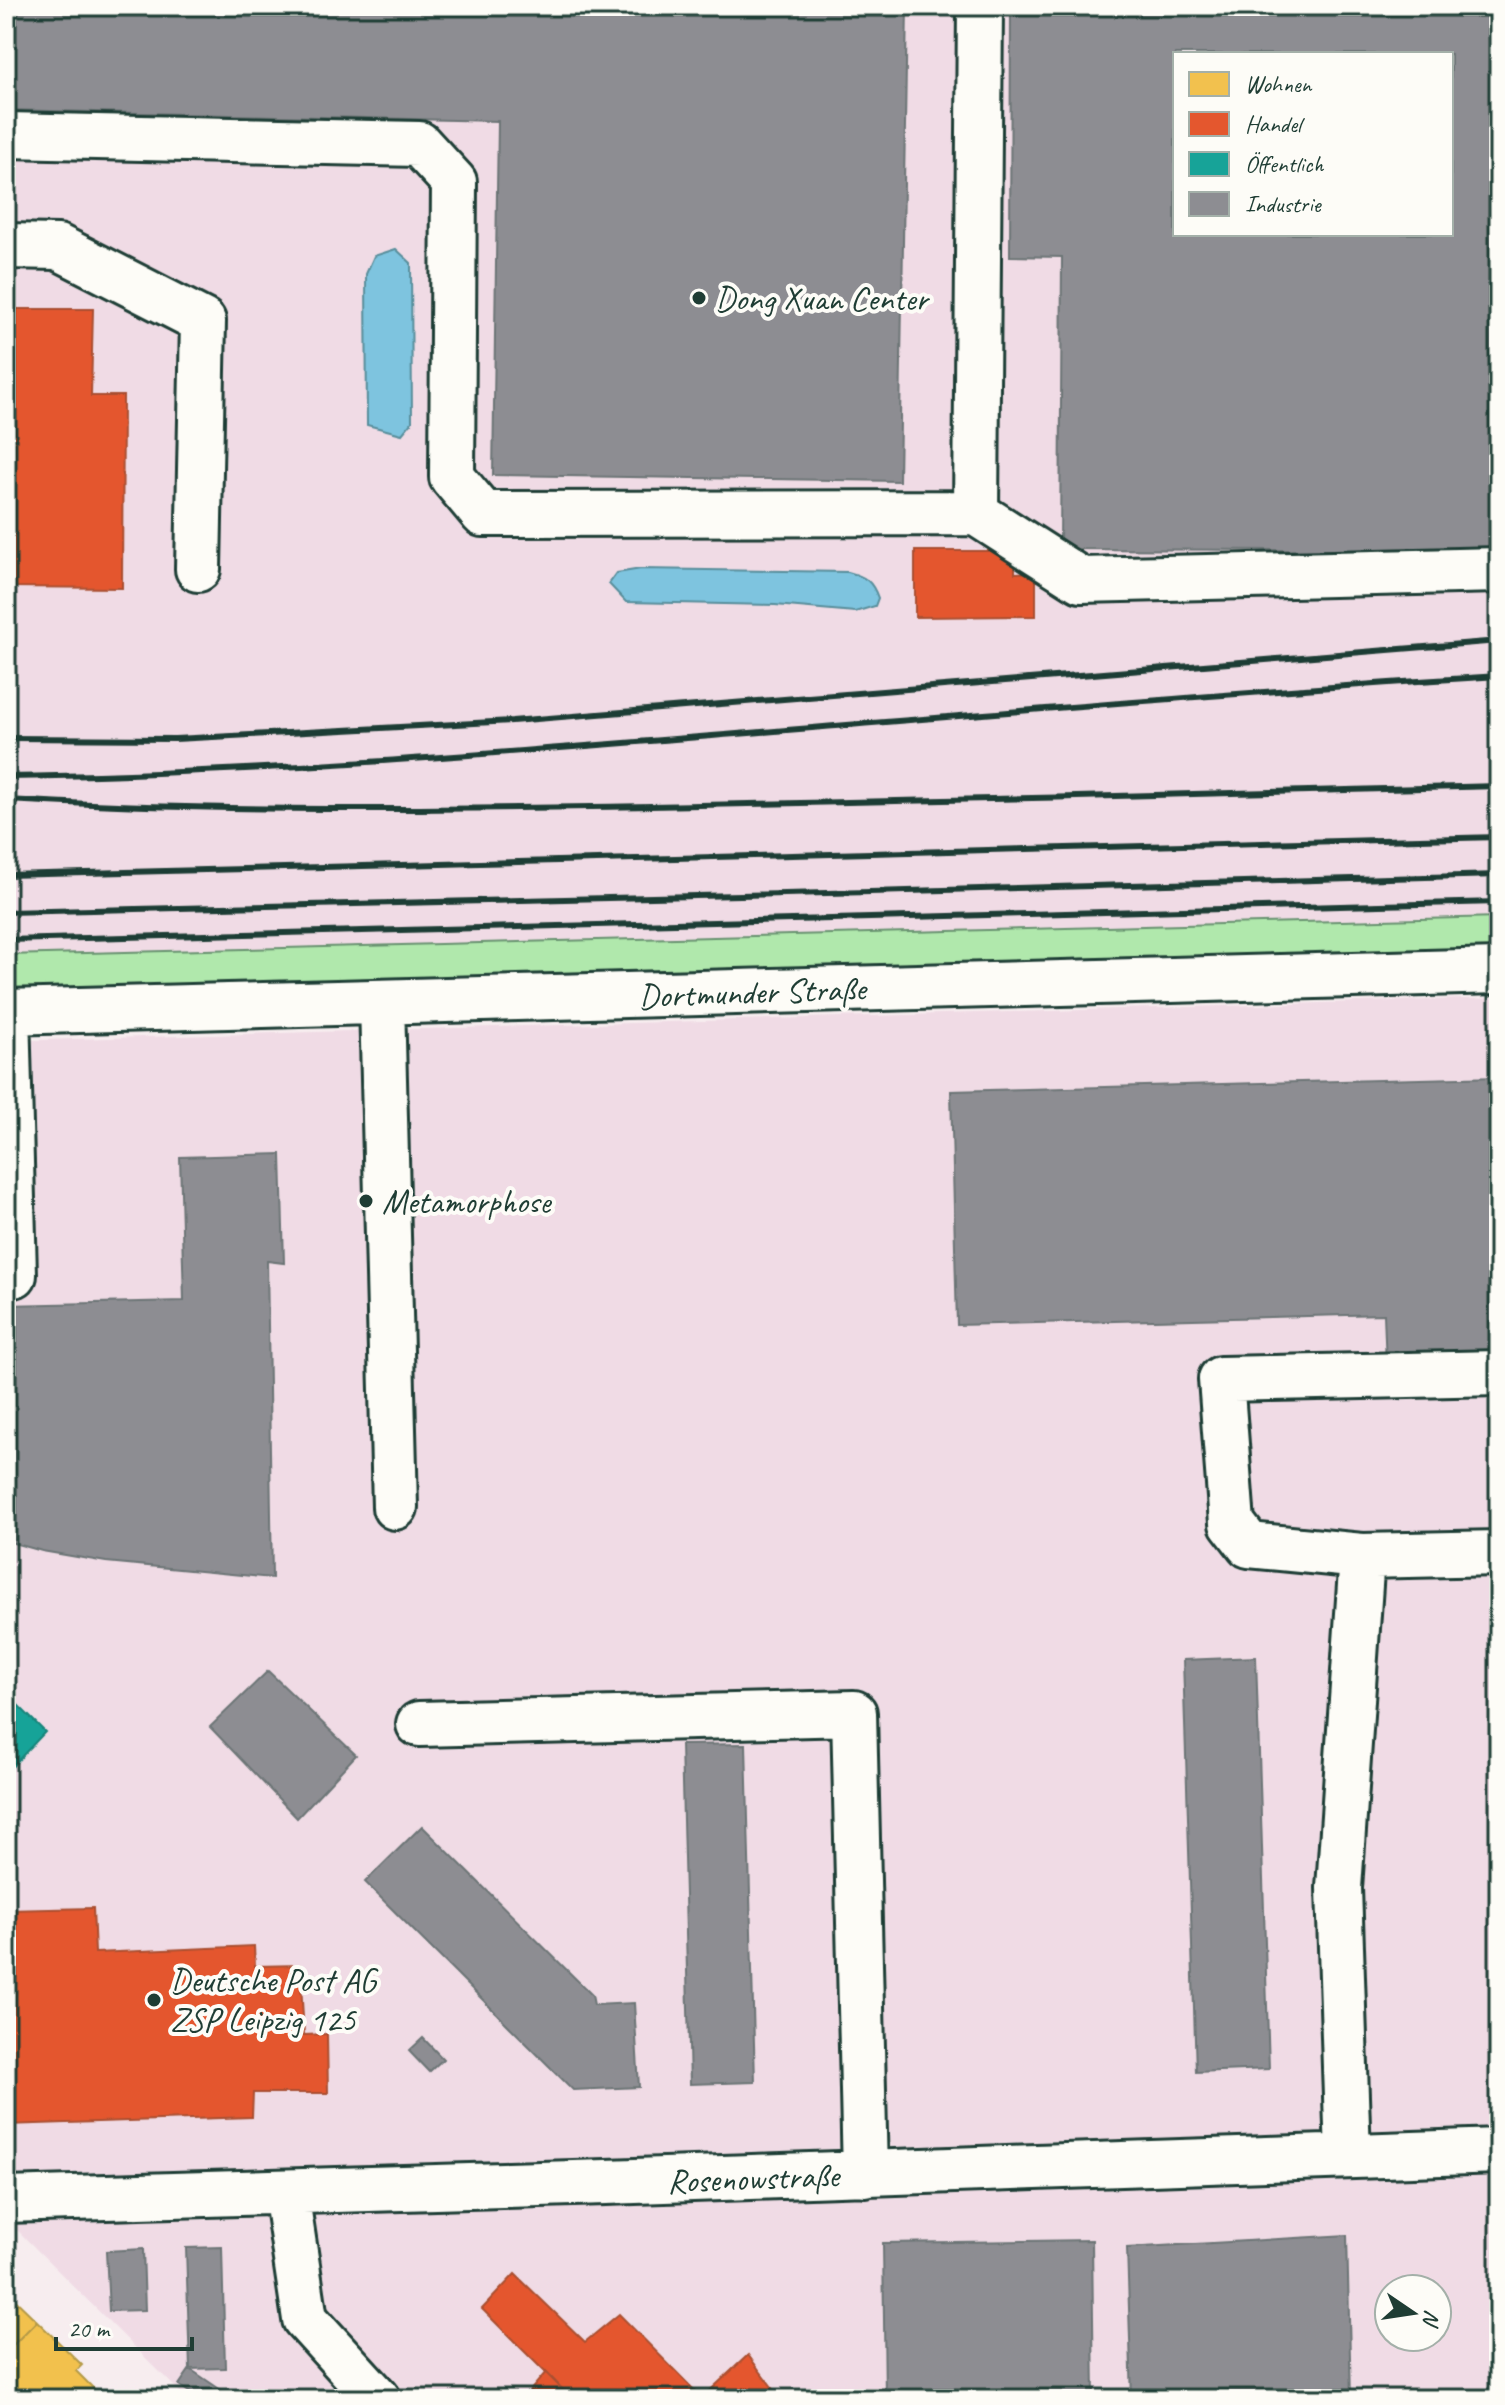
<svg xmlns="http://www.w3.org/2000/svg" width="1505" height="2405" font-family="Caveat,sans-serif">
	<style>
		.built { fill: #f0dbe5; fill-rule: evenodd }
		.green { fill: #b0e8ac; stroke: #689270; stroke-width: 2 }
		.water { fill: #7ec4df; stroke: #588e9b; stroke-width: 2 }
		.homes { fill: #f2c14e; stroke: #b39946; stroke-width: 2 }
		.shops { fill: #e4572e; stroke: #a94f30; stroke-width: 2 }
		.public { fill: #17a398; stroke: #19847a; stroke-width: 2 }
		.industry { fill: #8d8d92; stroke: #6c7576; stroke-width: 2; fill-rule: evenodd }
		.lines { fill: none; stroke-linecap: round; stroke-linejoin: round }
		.minor-casing { stroke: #1f3d34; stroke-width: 50 }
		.minor { stroke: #fdfcf7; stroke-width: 44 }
		.rail { stroke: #1f3d34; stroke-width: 6 }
		.poi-dot { fill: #1f3d34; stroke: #fdfcf7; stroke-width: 3 }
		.labels { text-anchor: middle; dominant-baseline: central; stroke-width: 8; stroke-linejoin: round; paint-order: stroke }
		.poi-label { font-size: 34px; fill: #1f3d34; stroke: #fdfcf7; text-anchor: start }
		.street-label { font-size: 34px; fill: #1f3d34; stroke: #fdfcf7 }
	</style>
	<rect width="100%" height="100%" fill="#f7edef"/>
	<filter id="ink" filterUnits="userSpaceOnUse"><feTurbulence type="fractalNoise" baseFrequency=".0125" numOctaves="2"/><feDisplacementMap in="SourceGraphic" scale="16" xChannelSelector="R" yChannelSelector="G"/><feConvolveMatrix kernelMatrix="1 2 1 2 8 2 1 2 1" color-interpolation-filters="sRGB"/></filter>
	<g filter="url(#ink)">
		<!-- built -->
		<path class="built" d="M6,6H1499V948L6,990ZM1175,54H1451V234H1175Z
			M1499,998V2399H187L6,2219V1041ZM1389,2289H1437V2337H1389Z"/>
		<!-- green -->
		<path class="green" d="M1499,917V948L6,990V955Z"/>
		<!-- water -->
		<path class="water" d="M396,249L411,263L412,422L402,434L367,425L366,274L374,256Z
			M641,569L848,572C866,577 872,581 878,598L875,606L855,612L775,605L626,602L609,584L617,573Z"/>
		<!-- homes -->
		<path class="homes" d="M6,2291L37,2321L6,2352Z
			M37,2321L82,2365L76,2371L99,2394L94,2399H6V2352Z"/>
		<!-- shops -->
		<path class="shops" d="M6,309H93L91,396H123L122,588L6,587Z
			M915,551H1015V573L1036,572V616L915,617Z
			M93,1908L95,1953L254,1946L255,1966L300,1965L304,2035L327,2034L328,2093H253L252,2117L6,2125V1910Z
			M515,2274L585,2342L619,2314L702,2398L748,2355L781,2399H572L482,2309Z
			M546,2372L572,2399H523Z"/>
		<!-- public -->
		<path class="public" d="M6,1693L45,1732L6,1773Z"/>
		<!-- industry -->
		<path class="industry" d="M6,6H907L899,481L493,475L498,121L6,110Z
			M1011,6H1499V551L1060,549L1062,257L1010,256ZM1175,54H1451V234H1175Z
			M1499,1077V1363L1386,1366L1384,1314L957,1325L951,1091Z
			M281,1154L284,1263L267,1261L272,1578L106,1562L42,1551L6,1541V1305L184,1301L180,1157Z
			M1256,1657L1269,2069L1196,2072L1183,1660Z
			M268,1671L356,1755L297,1818L210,1727Z
			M746,1744L755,2082L690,2084L681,1745Z
			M422,1826L592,1995L594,2005L634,2003L639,2087L573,2090L365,1882Z
			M423,2038L443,2059L429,2072L409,2051Z
			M1347,2235L1351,2399H1132L1127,2248Z
			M1092,2240L1094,2399H885L883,2243Z
			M222,2247L225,2368L190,2369L186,2248Z
			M143,2249L145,2310L109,2311L106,2251Z
			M190,2369L221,2390L216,2399H199L179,2385Z"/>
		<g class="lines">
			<defs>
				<path id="minor" d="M6,135L419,144L454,182L452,477L483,514L976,513L980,6
					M6,246L58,247L203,321L198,569
					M976,513L1081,580L1499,570
					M382,1002L395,1507
					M6,1012L1499,971
					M7,1012L14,1275
					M1362,1556L1499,1553
					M419,1724L854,1713L865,2174
					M1348,2156L1339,1888L1362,1556L1249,1545L1232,1523L1221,1379L1499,1373
					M286,2192L305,2319L378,2399
					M6,2200L606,2182L1499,2151"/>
			</defs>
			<!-- minor casing -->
			<use href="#minor" class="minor-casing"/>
			<!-- minor -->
			<use href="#minor" class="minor"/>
			<!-- rail -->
			<path class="rail" d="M6,738L175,739L512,721L1499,641
				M6,777C242,774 477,755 712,736C974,715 1236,692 1499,676
				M6,800C221,812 436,810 651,806C934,802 1216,793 1499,786
				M6,875L1499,837
				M6,912L870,892L1499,875
				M6,940L1499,902"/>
		</g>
	</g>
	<!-- markers -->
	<g class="poi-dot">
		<circle cx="699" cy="298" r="8"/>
		<circle cx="366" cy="1201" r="8"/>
		<circle cx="154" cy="2000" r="8"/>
	</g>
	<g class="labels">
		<!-- poi labels -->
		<g class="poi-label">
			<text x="715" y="298">Dong Xuan Center</text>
			<text x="382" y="1201">Metamorphose</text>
			<text x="170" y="1980">Deutsche Post AG<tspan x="170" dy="39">ZSP Leipzig 125</tspan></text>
		</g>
		<!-- street labels -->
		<g class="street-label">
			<text transform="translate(752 992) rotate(-2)">Dortmunder Straße</text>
			<text transform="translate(753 2178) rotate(-2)">Rosenowstraße</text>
		</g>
	</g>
	<!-- margin -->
	<rect width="1505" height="2405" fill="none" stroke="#fdfcf7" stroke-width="32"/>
	<rect x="16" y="16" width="1473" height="2373" fill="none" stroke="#1f3d34" stroke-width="3" filter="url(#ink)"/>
	<!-- legend -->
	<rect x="1173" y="52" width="280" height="184" fill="#fdfcf7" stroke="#a4b0a9" stroke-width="2"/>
	<rect x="1189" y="72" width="40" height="24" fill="#f2c14e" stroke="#a4b0a9" stroke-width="2"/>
	<text x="1245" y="92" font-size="24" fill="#1f3d34">Wohnen</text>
	<rect x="1189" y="112" width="40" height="24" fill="#e4572e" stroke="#a4b0a9" stroke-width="2"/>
	<text x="1245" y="132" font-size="24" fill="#1f3d34">Handel</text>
	<rect x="1189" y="152" width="40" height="24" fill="#17a398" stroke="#a4b0a9" stroke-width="2"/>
	<text x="1245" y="172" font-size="24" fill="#1f3d34">Öffentlich</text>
	<rect x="1189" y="192" width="40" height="24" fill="#8d8d92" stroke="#a4b0a9" stroke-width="2"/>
	<text x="1245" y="212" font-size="24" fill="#1f3d34">Industrie</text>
	<!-- north arrow -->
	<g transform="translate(1413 2313) rotate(103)"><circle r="38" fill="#fdfcf7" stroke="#a4b0a9" stroke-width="2"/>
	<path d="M0-6L14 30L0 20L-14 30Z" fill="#1f3d34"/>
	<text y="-12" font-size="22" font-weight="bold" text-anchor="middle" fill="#1f3d34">N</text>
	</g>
	<!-- scale -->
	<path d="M56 2337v12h136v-12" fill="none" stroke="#1f3d34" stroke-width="4"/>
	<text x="68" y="2337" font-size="24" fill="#1f3d34" stroke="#fdfcf7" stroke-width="6" paint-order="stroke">20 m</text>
</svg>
